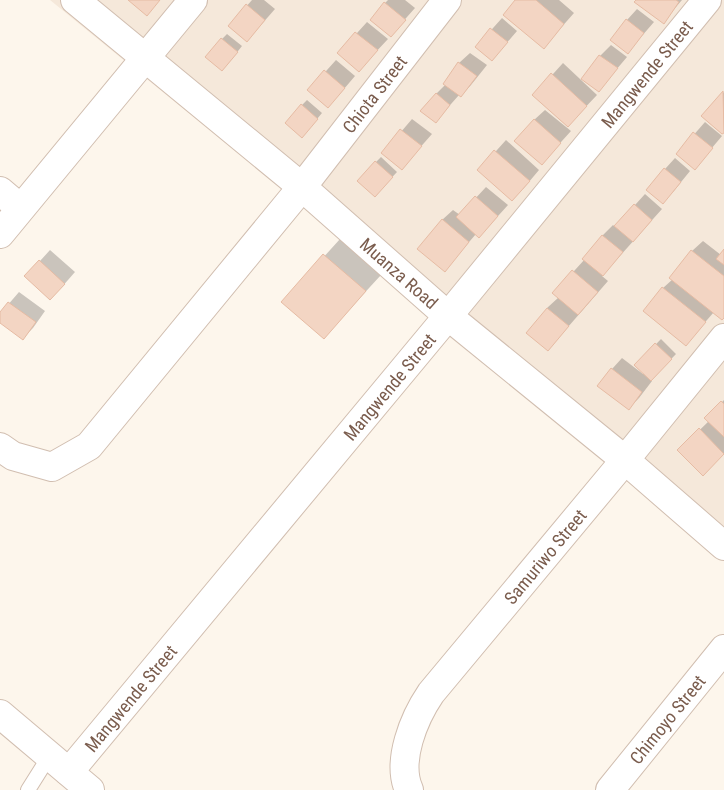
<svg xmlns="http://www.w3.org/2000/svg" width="724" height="790" font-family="'Roboto Condensed',sans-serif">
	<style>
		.residential { fill: #f5e8da }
		.shadow { fill: #0003 }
		.building { fill: #f3d5c3; stroke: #e6bba3 }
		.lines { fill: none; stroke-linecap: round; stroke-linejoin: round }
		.service-casing { stroke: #d1beb0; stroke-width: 16 }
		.minor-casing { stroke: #d1beb0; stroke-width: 30 }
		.service { stroke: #fff; stroke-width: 14 }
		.minor { stroke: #fff; stroke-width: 28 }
		.labels { text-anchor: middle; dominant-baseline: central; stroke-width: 5; stroke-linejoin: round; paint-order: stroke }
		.street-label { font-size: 18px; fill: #7a5c4d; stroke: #fffaf3 }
	</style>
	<rect width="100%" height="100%" fill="#fdf6ec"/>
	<!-- residential -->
	<path class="residential" d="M50,0H724V550Z"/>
	<!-- shadow -->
	<path class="shadow" d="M252,0H264L275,9L247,41L229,26Z
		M388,0H405L415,8L391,35L385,3Z
		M517,0H559L574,13L544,47Z
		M637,0H682L663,22Z
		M637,9L654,22L628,52L627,20Z
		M502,18L517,31L492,60L476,47Z
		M367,22L388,39L359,70L339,53Z
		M227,34L242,46L227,65L222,39Z
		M611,45L627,57L599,90L583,78L600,56Z
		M470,53L487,65L471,85L461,96L459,95L436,121V94L446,84L459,63Z
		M336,60L355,76L338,96L309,90Z
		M563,63L597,95L578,115L534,95Z
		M724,92V131L722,133L703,116Z
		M307,100L322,113L307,131L302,105Z
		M545,110L571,131L552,152L534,120Z
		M412,119L432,134L402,168L383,153Z
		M705,122L722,136L695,168L677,154Z
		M506,140L539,170L523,189L479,170Z
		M381,157L397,172L380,190L376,162Z
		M675,158L690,171L673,192L647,189Z
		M486,187L508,205L489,226L476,234L445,270L442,220L453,210L460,215Z
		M645,194L662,209L602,276L608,281L548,350L547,308L559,297L554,293L585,259L602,236L613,225L615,227Z
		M340,239L381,275L324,337L283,302Z
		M703,241L721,255L724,251V316L714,312L686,344L663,288L673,279L692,251Z
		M50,250L75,272L61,288L40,261Z
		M19,292L45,311L33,328L23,338L0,322V314Z
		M661,339L676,354L651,380L652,381L639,398L629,408L612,369L622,358L643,374L644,372L636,365Z
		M724,400V453L703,474L679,450L709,421L706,418Z"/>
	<!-- building -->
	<path class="building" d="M128,0H160L147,16Z
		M515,0H536L564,24L544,49L503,15Z
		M636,0H676L679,2L664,24L634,2Z
		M384,2L406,20L391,37L370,20Z
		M246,4L265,20L247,42L228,26Z
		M626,19L644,33L628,54L610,40Z
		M490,28L508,42L492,61L475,47Z
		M355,32L378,50L359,72L337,53Z
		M221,38L238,52L222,71L205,57Z
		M599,55L618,68L599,92L581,79Z
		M458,62L477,76L461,97L443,84Z
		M324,70L345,88L328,108L307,90Z
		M551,73L587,106L568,127L532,95Z
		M723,91L724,133L722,134L701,116Z
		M436,93L450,105L436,123L420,111Z
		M301,104L318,119L302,138L285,123Z
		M534,119L561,143L542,165L514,141Z
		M400,129L422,146L402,170L381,153Z
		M693,132L713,148L695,170L676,154Z
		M494,150L530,181L512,201L477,170Z
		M375,161L393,177L375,197L357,181Z
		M664,168L681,182L663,204L646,190Z
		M475,196L498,216L479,238L456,217Z
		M634,204L652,220L633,242L614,226Z
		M442,219L469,242L445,272L417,249Z
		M602,235L623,252L603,276L582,259Z
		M724,249V265L716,259Z
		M691,250L724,276V318L722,320L669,278Z
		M323,254L366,291L324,339L281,302Z
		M39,260L65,284L50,300L24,276Z
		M572,270L598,292L578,315L552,293Z
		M662,287L706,322L686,346L643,311Z
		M8,302L36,322L23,340L0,323V312Z
		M547,308L569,326L548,351L526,333Z
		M655,343L672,359L651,381L634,365Z
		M611,368L642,392L629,410L597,386Z
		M721,401L724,404V437L704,418Z
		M699,428L724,454L703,476L677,450Z"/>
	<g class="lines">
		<defs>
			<path id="service" d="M28,790L50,755"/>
			<g id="minor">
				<path id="s1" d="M75,0L302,187L448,316L625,460L724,546"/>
				<path d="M0,191L20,208"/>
				<path d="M0,234L193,0"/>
				<path id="s2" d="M0,447L13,456L52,467L89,446L302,187L447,0"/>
				<path d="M0,714L90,790"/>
				<path id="s3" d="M69,772L448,316L707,0"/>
				<path id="s4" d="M409,790C396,761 414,718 431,693L625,460L724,338"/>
				<path id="s5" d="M610,790L724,649"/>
			</g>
		</defs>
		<!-- service casing -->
		<use href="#service" class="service-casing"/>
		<!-- minor casing -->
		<use href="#minor" class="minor-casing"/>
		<!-- service -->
		<use href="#service" class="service"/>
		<!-- minor -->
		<use href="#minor" class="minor"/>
	</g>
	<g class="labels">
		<!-- street labels -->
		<g class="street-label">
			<text stroke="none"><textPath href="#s3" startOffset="906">Mangwende Street</textPath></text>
			<text stroke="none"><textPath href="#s2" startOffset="552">Chiota Street</textPath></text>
			<text stroke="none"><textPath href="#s1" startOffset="424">Muanza Road</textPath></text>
			<text stroke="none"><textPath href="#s3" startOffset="501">Mangwende Street</textPath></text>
			<text stroke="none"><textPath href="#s4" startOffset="281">Samuriwo Street</textPath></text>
			<text stroke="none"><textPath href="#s3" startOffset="96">Mangwende Street</textPath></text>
			<text stroke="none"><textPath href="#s5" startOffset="91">Chimoyo Street</textPath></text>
		</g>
	</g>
</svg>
